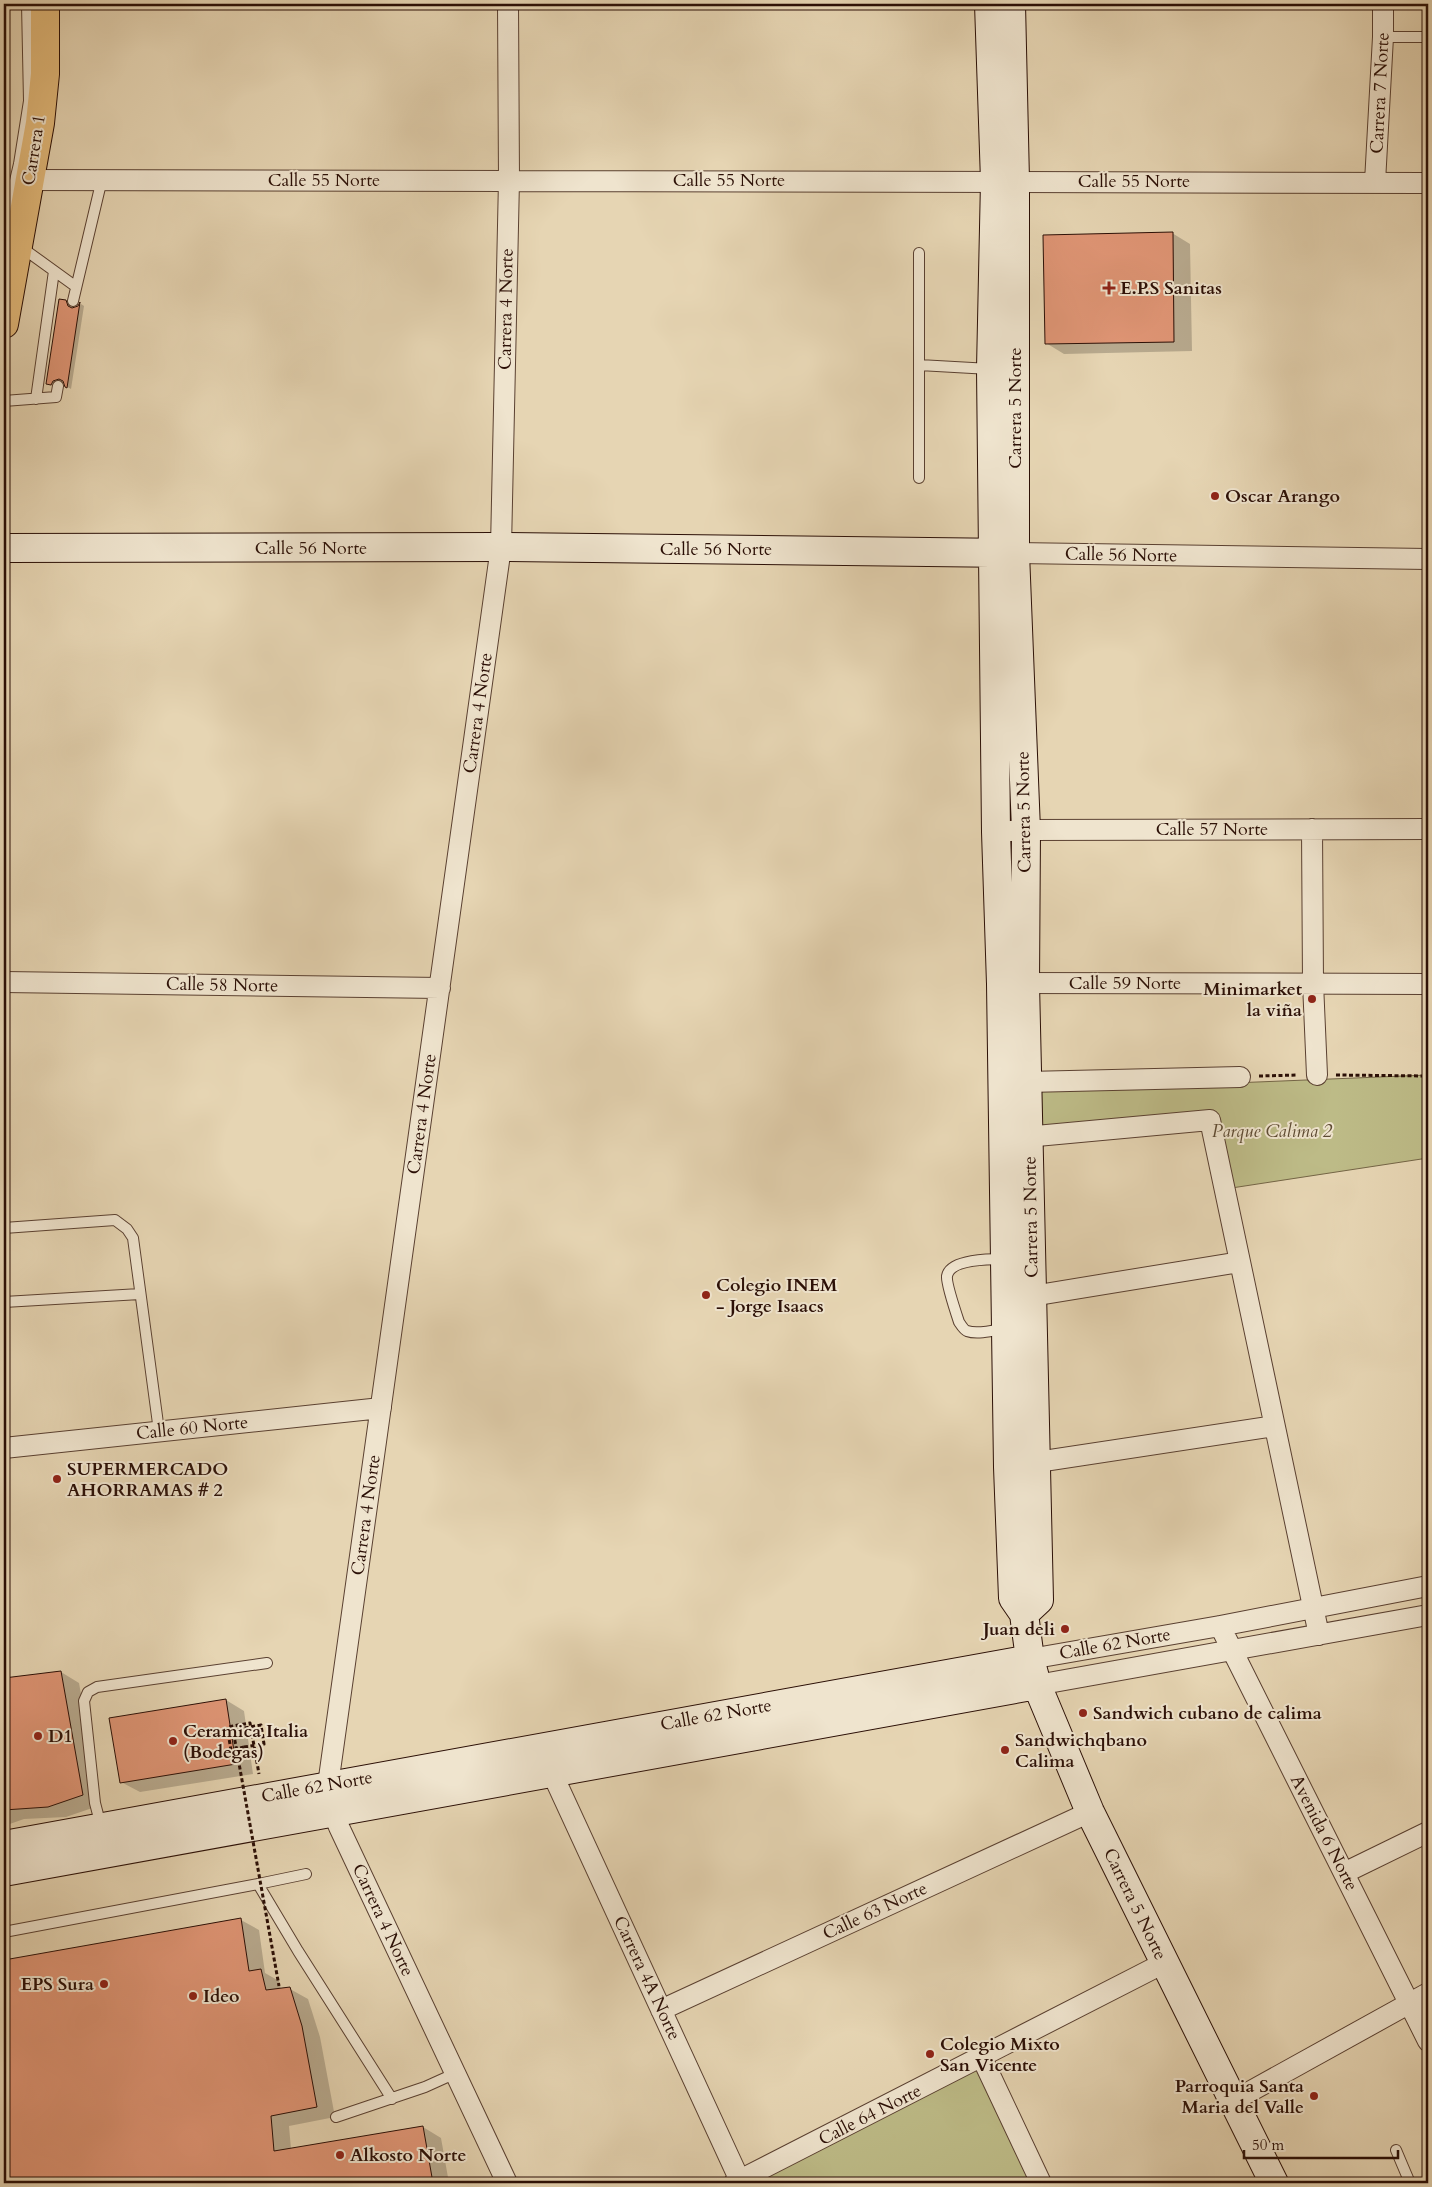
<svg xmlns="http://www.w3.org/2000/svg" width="1432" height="2187" font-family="Cardo,serif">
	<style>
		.green { fill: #bdbb87; stroke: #746546 }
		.shadow { fill: #0003 }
		.building { fill: #df9575; stroke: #2b0f06 }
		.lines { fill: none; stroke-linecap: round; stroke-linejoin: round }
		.lane-casing { stroke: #5a4031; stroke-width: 12 }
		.street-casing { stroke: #5a4031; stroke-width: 22 }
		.secondary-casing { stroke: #2b0f06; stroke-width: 30 }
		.primary-casing { stroke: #2b0f06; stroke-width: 30 }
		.path { stroke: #2b0f06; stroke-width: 3; stroke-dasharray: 4 2.5; stroke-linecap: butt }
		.lane { stroke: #efe4ce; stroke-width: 10 }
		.street { stroke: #efe4ce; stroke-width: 20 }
		.secondary { stroke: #efe4ce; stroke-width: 28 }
		.primary { stroke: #e3ba7a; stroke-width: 28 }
		.path-bridge { stroke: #2b0f06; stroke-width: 3; stroke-dasharray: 4 2.5; stroke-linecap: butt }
		.poi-dot { fill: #8f2418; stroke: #efe4ce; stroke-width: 2 }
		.labels { text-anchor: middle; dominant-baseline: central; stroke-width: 4; stroke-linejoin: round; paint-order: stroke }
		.street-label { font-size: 18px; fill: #2b0f06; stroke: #efe4ce }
		.poi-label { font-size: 18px; font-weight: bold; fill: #2b0f06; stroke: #efe4ce; text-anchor: start }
		.park-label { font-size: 18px; font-style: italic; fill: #5e4b33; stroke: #efe4ce }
	</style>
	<rect width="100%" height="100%" fill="#e6d5b3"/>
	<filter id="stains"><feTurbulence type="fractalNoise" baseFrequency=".004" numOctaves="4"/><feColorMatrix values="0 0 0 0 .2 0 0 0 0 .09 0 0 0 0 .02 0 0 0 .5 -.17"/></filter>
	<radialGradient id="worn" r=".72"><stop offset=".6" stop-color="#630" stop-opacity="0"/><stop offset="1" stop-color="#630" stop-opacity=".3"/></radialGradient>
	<!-- green -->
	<path class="green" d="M1428,1075V1158L1225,1189L1210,1120L1042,1136L1038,1091Z
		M982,2058L1041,2183H741Z"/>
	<!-- shadow -->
	<path class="shadow" d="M1172,233L1190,244L1192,351L1064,354L1046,343Z
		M66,301L70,304L72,309L78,307L81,304L84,306L71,389L66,386L64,381L57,383L55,387L47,384Z
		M61,1672L79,1683L101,1805L66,1817L24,1819L4,1826V1680Z
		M226,1700L244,1711L253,1774L140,1792L121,1782Z
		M241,1920L259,1930L265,1973L279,1981L281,1990L290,1989L308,1999L320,2037L335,2117L289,2126L291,2149L423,2127L441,2138L449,2183H4V1962Z"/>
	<!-- building -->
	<path class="building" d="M1173,232L1174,342L1045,344L1043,235Z
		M59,299L66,300L68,306L72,308L78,306L80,302L67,388L65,387L63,381L59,379L53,381L51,385L46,384Z
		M61,1671L83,1795L48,1807L4,1810V1678Z
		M226,1699L236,1764L120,1783L109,1718Z
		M241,1918L249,1971L261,1969L266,1990L290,1987L302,2026L317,2107L271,2116L274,2151L423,2126L433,2183H19L18,2178L4,2181V1960Z"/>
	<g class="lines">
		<defs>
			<path id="lane" d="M1383,37H1428
				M4,227L19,164L29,101L27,4
				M21,247L75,286
				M73,301L102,179
				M919,365L990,369
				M36,399L54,271
				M4,401L56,397L58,386
				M919,478V253
				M4,1228L115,1220L127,1229L133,1238L159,1431
				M1004,1259C991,1259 950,1259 947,1276C946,1283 956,1313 959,1322C961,1325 964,1330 967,1331C978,1335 995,1330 1006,1328
				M4,1302L140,1294
				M101,1826L95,1803L84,1701L88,1692L97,1687L267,1663
				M258,1884L306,1874
				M4,1932L258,1884L298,1951L392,2099
				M336,2117L425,2087L456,2073
				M1396,2150L1410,2183"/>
			<path id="street" d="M30,180L1428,183
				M1375,182L1383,37V4
				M1015,553L1428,559
				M1312,829L1313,983L1317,1075
				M996,832L1026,830L1428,829
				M4,982L440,988
				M1013,983L1428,984
				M1027,1082L1240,1077
				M1015,1138L1210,1120L1319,1635
				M1020,1297L1032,1296L1240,1262
				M4,1448L381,1408
				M1024,1464L1274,1426
				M1220,1626L1428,2041
				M1030,1659L1220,1626L1428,1586
				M1037,1685L1428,1615
				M552,1773L741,2183
				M1344,1873L1428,1832
				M661,2010L1090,1812
				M982,2058L1041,2183
				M1233,2101L1428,1993
				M507,2183L339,1827L333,1812L328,1785L501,547L509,180L508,4
				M734,2183L1164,1963"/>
			<path id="secondary" d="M989,4L995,181L991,369L996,832L1001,984L1008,1467L1013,1598L1024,1614L1030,1659L1037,1685L1090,1812L1274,2183
				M1011,4L1015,181V553L1026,830L1025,983L1039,1600L1024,1614
				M4,548L501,547L1011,553
				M4,1845L1030,1659
				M4,1872L1037,1685"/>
			<path id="primary" d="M4,324L40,123L45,74V4"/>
		</defs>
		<!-- lane casing -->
		<use href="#lane" class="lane-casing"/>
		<!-- street casing -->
		<use href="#street" class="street-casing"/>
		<!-- secondary casing -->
		<use href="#secondary" class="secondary-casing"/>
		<!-- primary casing -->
		<use href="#primary" class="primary-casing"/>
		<!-- path -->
		<path class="path" d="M1336,1075L1428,1076
			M1259,1076L1298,1075
			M244,1747L231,1750L227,1727L250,1723L259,1774"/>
		<!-- lane -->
		<use href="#lane" class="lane"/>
		<!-- street -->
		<use href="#street" class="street"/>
		<!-- secondary -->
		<use href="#secondary" class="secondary"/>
		<!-- primary -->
		<use href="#primary" class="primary"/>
		<!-- path-bridge -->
		<path class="path-bridge" d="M244,1747L264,1744L261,1725L233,1730L279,1986"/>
	</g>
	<!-- markers -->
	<g class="poi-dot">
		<path d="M1106.5 280.5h5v5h5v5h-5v5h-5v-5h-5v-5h5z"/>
		<circle cx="1215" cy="496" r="5"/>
		<circle cx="1312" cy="999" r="5"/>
		<circle cx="706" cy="1295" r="5"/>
		<circle cx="57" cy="1479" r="5"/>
		<circle cx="1065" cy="1629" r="5"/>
		<circle cx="1083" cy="1713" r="5"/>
		<circle cx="38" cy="1736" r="5"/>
		<circle cx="173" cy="1741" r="5"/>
		<circle cx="1005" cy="1750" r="5"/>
		<circle cx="104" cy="1984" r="5"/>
		<circle cx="193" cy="1996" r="5"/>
		<circle cx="930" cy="2054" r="5"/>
		<circle cx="1314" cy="2096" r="5"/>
		<circle cx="340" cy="2155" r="5"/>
	</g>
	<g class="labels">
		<!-- street labels -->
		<g class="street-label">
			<text transform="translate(1380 93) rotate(-87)">Carrera 7 Norte</text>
			<text transform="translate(34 150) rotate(-81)">Carrera 1</text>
			<text x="324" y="180">Calle 55 Norte</text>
			<text x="729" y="180">Calle 55 Norte</text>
			<text x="1134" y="181">Calle 55 Norte</text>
			<text transform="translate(506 309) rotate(-89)">Carrera 4 Norte</text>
			<text transform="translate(1015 408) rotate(-90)">Carrera 5 Norte</text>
			<text x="311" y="548">Calle 56 Norte</text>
			<text x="716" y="549">Calle 56 Norte</text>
			<text transform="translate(1121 555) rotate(1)">Calle 56 Norte</text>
			<text transform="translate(478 713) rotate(-82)">Carrera 4 Norte</text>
			<text transform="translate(1024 812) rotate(-91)">Carrera 5 Norte</text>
			<text x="1212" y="829">Calle 57 Norte</text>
			<text x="1125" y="983">Calle 59 Norte</text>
			<text transform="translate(222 985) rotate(1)">Calle 58 Norte</text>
			<text transform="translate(422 1114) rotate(-82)">Carrera 4 Norte</text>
			<text transform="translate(1031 1217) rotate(-91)">Carrera 5 Norte</text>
			<text transform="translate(192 1428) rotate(-6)">Calle 60 Norte</text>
			<text transform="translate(366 1515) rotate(-82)">Carrera 4 Norte</text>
			<text transform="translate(1115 1644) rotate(-10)">Calle 62 Norte</text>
			<text transform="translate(716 1715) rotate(-10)">Calle 62 Norte</text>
			<text transform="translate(317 1787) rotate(-10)">Calle 62 Norte</text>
			<text transform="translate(1324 1833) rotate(63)">Avenida 6 Norte</text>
			<text transform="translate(1135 1904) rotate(64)">Carrera 5 Norte</text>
			<text transform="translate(875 1911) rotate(-25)">Calle 63 Norte</text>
			<text transform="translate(383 1920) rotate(65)">Carrera 4 Norte</text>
			<text transform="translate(647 1978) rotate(65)">Carrera 4A Norte</text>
			<text transform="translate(870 2115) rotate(-27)">Calle 64 Norte</text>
		</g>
		<!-- poi labels -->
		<g class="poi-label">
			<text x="1120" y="288">E.P.S Sanitas</text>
			<text x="1225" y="496">Oscar Arango</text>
			<text x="1302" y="989" text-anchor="end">Minimarket<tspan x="1302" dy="21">la viña</tspan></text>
			<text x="716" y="1285">Colegio INEM<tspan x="716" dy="21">- Jorge Isaacs</tspan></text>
			<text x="67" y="1469">SUPERMERCADO<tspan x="67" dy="21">AHORRAMAS # 2</tspan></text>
			<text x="1055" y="1629" text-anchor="end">Juan deli</text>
			<text x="1093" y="1713">Sandwich cubano de calima</text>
			<text x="183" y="1731">Ceramica Italia<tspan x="183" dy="21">(Bodegas)</tspan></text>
			<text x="48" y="1736">D1</text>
			<text x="1015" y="1740">Sandwichqbano<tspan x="1015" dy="21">Calima</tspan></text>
			<text x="94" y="1984" text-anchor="end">EPS Sura</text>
			<text x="203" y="1996">Ideo</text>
			<text x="940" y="2044">Colegio Mixto<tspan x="940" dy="21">San Vicente</tspan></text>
			<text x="1304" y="2086" text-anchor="end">Parroquia Santa<tspan x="1304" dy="21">Maria del Valle</tspan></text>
			<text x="350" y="2155">Alkosto Norte</text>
		</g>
		<!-- park labels -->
		<g class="park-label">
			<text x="1272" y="1131">Parque Calima 2</text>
		</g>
	</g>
	<!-- margin -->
	<rect width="1432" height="2187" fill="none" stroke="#e6d5b3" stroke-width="20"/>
	<rect x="5" y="5" width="1422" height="2177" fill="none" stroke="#2b0f06" stroke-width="2.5"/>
	<rect x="10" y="10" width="1412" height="2167" fill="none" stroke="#2b0f06"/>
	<!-- scale -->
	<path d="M1244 2150v8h154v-8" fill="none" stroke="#2b0f06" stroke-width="2.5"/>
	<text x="1252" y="2150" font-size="15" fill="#2b0f06" stroke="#efe4ce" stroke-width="4" paint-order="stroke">50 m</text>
	<rect width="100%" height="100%" filter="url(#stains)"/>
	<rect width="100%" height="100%" fill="url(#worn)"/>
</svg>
